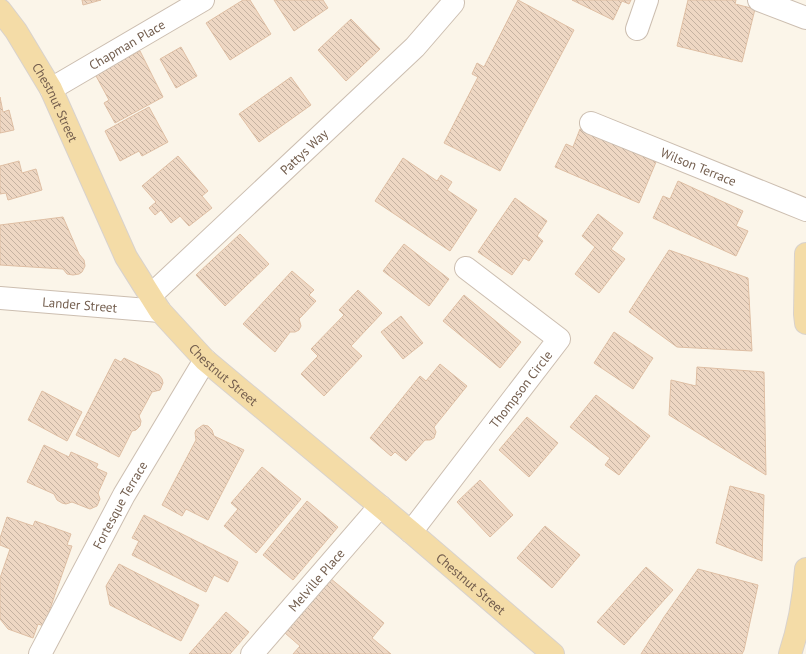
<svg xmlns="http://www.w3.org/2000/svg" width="806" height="654" font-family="'PT Sans',sans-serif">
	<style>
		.building { fill: url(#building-back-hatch); stroke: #dfbfa4 }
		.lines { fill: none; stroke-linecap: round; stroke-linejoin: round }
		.minor-casing { stroke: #ccbeb0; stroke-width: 24 }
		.major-casing { stroke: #d8d2cd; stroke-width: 24 }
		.minor { stroke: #fff; stroke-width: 22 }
		.major { stroke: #f4dca7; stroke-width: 22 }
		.labels { text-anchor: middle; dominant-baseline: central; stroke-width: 3; stroke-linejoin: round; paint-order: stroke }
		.street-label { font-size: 13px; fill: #735e4e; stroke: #fef9ef }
	</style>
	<defs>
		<pattern id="building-back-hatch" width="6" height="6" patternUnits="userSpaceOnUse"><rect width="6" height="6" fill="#eed7c3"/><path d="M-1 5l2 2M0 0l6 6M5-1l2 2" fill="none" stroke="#c5b2a1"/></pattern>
	</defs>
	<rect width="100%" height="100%" fill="#fbf5e9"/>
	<!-- building -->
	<path class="building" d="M82,0H101L83,5Z
		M243,0H250L271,34L230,60L206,23Z
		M274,0H323L328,8L294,31Z
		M518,0L574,30L500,171L444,143L478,77L472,74L477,63L484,67Z
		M572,0H631L629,4L622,1L613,20Z
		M688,0H736L735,4L755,9L742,62L677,46Z
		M351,19L380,49L346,81L318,50Z
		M181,47L197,76L176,88L160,59Z
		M140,51L163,97L115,123L104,103L109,100L95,74Z
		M291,77L311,105L259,142L239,114Z
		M0,97L3,112L9,110L14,130L0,133Z
		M149,107L168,142L142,156L139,151L120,161L105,131Z
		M580,129L656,162L639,203L555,167L566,144L573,147Z
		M178,156L208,191L202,196L212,208L189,226L180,216L171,223L161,210L155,215L149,208L156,202L142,186Z
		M403,158L437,181L441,175L452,182L447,190L477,210L450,251L375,201Z
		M19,161L22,173L36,169L42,190L8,200L6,193L0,194V166Z
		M678,181L743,211L736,226L748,231L736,256L653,218L663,196L670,199Z
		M515,198L547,221L537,236L543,241L529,261L524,258L512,275L478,252Z
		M598,214L623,233L611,249L625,259L599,293L575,274L595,247L582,236Z
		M63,217L79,254L84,260L85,266L82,272L79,274L73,275L67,274L63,269L0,265V225Z
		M240,234L269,264L225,306L196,275Z
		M404,244L449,279L429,306L383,271Z
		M669,250L748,278L752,351L677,347L629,312Z
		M292,271L314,290L309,295L316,301L299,319L301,326L299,330L295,332H290L275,352L243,324Z
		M358,290L382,313L351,346L362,356L324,396L301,374L318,356L311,349L344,315L339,310Z
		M464,295L521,342L500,368L443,321Z
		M401,316L423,343L403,359L381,332Z
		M614,332L653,358L633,389L594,363Z
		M124,358L159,375L162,379L163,383L160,390L152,392L139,416L141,421L140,426L136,430L132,431L119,457L76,435L115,359L121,362Z
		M440,364L467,386L434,427L436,432L434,438L430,440H425L406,461L395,452L391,456L370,438L420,376L426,381Z
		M697,367L764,372L766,475L669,415L671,380L696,386Z
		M42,391L82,412L67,441L28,420Z
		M596,395L650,436L619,475L605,465L610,458L570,427Z
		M527,417L558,443L529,477L499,450Z
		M203,425L208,426L212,430L214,436L244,450L208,520L186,509L182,516L162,505L196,440L195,433L196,430Z
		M44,445L69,457L71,452L98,464L96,468L107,473L98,493L100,499L97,506L90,509L72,502L66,504L62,503L57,500L54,494L27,482Z
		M262,467L301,499L256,553L224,526L238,509L231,503Z
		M480,480L513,515L490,537L457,502Z
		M730,486L764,495L762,561L716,543Z
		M307,501L338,527L293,580L263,555Z
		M144,515L238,562L228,582L214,575L206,592L132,555L139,541L132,538Z
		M7,517L33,526L35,521L71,534L67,545L72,546L44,626L38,624L33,638L8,629L0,619V578L10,549L0,545V538Z
		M545,526L580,555L552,588L517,558Z
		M119,564L199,605L181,641L110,605L106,586Z
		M646,567L673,590L624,645L597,622Z
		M698,569L758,585L744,650L742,654H641L664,617Z
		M330,578L384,623L372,638L391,654H293L300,646L285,633Z
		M226,612L249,632L230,654H189Z"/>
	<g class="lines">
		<defs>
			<g id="minor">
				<path d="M759,0L806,18"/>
				<path d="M637,29L647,0"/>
				<path id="s1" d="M51,89L203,0"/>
				<path id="s2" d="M591,123L806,210"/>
				<path id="s3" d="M150,296L415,47L453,3"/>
				<path id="s4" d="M0,298L160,311"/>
				<path id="s5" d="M411,532L559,339L466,268"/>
				<path id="s6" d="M40,654L124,495L205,360"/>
				<path id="s7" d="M252,654L380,506"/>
			</g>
			<g id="major">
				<path id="s8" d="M0,10L16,31L51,89L126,257L160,311L205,360L411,532L553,654"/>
				<path d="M806,254L805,314L806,323"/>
				<path d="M790,654C799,627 804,597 806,569"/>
			</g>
		</defs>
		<!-- minor casing -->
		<use href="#minor" class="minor-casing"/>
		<!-- major casing -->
		<use href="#major" class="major-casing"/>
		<!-- minor -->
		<use href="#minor" class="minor"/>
		<!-- major -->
		<use href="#major" class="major"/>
	</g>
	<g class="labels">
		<!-- street labels -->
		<g class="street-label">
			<text stroke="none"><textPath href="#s1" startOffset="88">Chapman Place</textPath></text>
			<text stroke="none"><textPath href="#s8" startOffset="108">Chestnut Street</textPath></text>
			<text stroke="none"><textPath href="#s3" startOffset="211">Pattys Way</textPath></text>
			<text stroke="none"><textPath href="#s2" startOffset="116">Wilson Terrace</textPath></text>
			<text stroke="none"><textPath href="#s4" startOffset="80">Lander Street</textPath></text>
			<text stroke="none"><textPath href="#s8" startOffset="432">Chestnut Street</textPath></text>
			<text stroke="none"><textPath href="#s5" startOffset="180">Thompson Circle</textPath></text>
			<text stroke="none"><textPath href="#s6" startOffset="169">Fortesque Terrace</textPath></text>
			<text stroke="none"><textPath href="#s7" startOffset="98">Melville Place</textPath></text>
			<text stroke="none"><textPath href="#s8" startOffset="756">Chestnut Street</textPath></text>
		</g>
	</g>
</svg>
